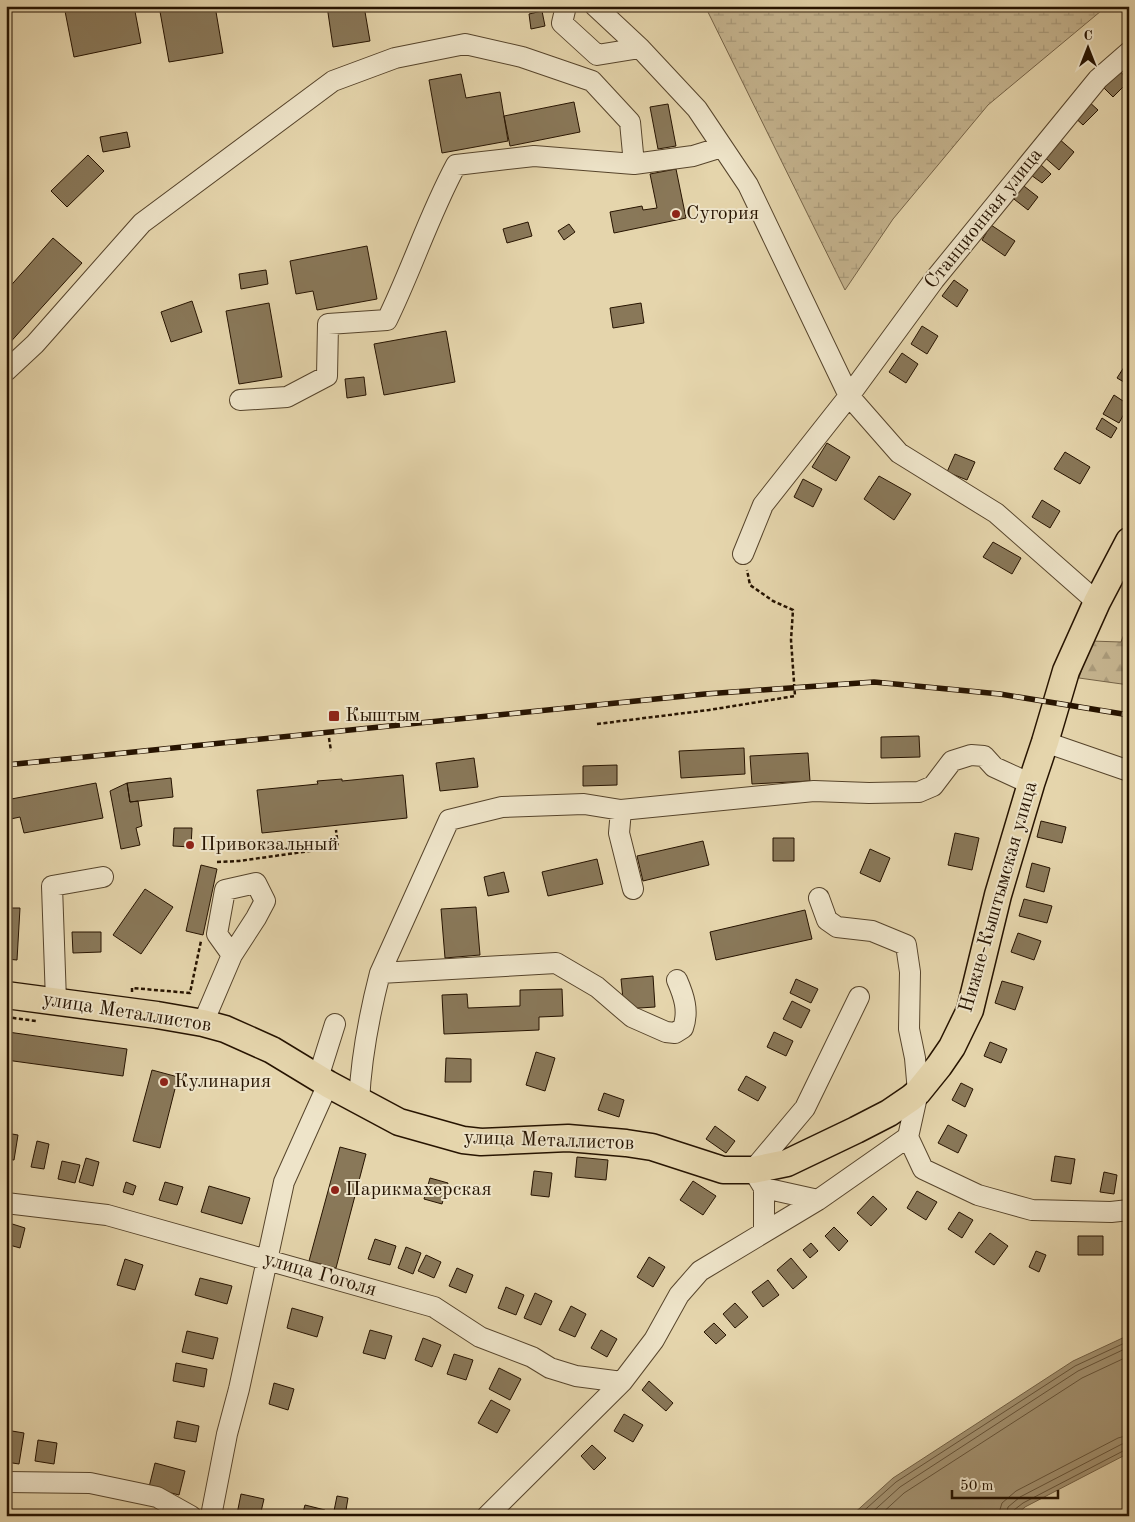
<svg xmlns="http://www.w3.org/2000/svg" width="1135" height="1522" font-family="'Old Standard TT',serif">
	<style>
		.forest { fill: url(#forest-firs); stroke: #766448 }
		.wetland { fill: url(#wetland-marsh); stroke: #766448 }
		.water { fill: #a49372; stroke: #726044 }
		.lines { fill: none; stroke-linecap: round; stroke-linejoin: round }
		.shore { stroke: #655339; stroke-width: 1 }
		.building { fill: #897859; stroke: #261300 }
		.minor-casing { stroke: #56442b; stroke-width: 22 }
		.major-casing { stroke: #261300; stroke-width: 29 }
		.path { stroke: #261300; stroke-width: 2.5; stroke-dasharray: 4 2.5; stroke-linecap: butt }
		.minor { stroke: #eee4c9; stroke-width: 20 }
		.major { stroke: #e5d5ac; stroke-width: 26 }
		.rail-casing { stroke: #261300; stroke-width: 5.5 }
		.rail { stroke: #eee4c9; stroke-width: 4; stroke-dasharray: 11; stroke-linecap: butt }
		.poi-dot { fill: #8f2418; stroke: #eee4c9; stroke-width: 2 }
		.labels { text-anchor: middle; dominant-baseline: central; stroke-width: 4; stroke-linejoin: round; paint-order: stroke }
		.poi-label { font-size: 20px; fill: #261300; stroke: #eee4c9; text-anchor: start }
		.street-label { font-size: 20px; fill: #261300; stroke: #eee4c9 }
	</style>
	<defs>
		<pattern id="forest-firs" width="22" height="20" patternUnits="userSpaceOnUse" patternTransform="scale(1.25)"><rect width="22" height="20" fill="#c5b48f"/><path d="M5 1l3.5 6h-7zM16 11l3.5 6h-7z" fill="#a99a7a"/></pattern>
		<pattern id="wetland-marsh" width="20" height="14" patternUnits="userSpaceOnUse" patternTransform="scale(1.25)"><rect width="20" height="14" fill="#c5b48f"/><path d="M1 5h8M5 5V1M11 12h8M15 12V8" fill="none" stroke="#a99a7a"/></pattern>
	</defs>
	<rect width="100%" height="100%" fill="#e5d5ac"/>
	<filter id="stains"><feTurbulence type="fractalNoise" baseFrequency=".004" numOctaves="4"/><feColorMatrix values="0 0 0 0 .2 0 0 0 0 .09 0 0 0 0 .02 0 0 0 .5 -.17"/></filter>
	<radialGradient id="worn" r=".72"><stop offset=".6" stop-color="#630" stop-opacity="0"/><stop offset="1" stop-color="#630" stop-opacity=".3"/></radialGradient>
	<!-- forest -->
	<path class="forest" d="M1129,621V685L1079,678L1091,641L1121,642Z"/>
	<!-- wetland -->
	<path class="wetland" d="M705,6H1107L988,105L893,219L845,290Z"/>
	<!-- water -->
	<path class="water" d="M1129,1335V1453L1025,1507L1015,1516H851L893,1478L1073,1361Z"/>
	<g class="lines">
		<!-- shore -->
		<path class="shore" d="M858,1516L896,1482L1075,1366L1129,1341
			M868,1516L900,1487L1078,1371L1129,1347
			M879,1516L904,1493L1082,1378L1129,1356
			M998,1516L1002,1503L1016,1491L1118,1438L1129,1435
			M1006,1516L1008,1507L1020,1497L1122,1444L1129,1443
			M1012,1516L1014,1510L1023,1503L1125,1450L1129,1449"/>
	</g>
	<!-- building -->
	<path class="building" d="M64,6H134L141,43L74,57Z
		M159,6H215L223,53L169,62Z
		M327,6H364L370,41L333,47Z
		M542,11L545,26L531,29L529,14Z
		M1118,69L1129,81L1113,97L1102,86Z
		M461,74L466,98L500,92L508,141L442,153L429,80Z
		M1087,100L1098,110L1083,125L1072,115Z
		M574,102L580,132L510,146L504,116Z
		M668,104L676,146L658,149L650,107Z
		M127,132L130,147L103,152L100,137Z
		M1058,138L1074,152L1059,170L1042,155Z
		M88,155L104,171L67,207L51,191Z
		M1040,164L1051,174L1042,183L1031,175Z
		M676,169L686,218L614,233L610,212L642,206L643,210L657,208L650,174Z
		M1020,183L1038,197L1028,210L1010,196Z
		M528,222L532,236L507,243L503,229Z
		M569,224L575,232L564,240L558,231Z
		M991,225L1015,241L1005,256L982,240Z
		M53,238L82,263L6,347V291Z
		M367,246L377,299L317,310L313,291L296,294L290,261Z
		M266,270L268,284L241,289L239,274Z
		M954,280L968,290L957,307L942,296Z
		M192,301L202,332L171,342L161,312Z
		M269,303L282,377L239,384L226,311Z
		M641,303L644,323L613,328L610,308Z
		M922,326L938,336L927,354L911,344Z
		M446,331L455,382L384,395L374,344Z
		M902,353L918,364L906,383L889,372Z
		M1126,364L1129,366V385L1117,378Z
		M364,377L366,395L347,398L345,379Z
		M1114,395L1129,405L1119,423L1103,414Z
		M1102,418L1117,428L1111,438L1096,429Z
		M827,443L850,457L836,481L812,467Z
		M1065,452L1090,467L1080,484L1054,469Z
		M955,454L975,462L967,480L947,472Z
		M879,476L911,494L894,520L864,499Z
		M803,479L822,489L813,507L794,497Z
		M1042,500L1060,511L1050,528L1032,517Z
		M993,542L1021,558L1012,574L983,557Z
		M919,736L920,757L881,758V737Z
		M744,748L745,774L681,778L679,751Z
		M808,753L810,781L752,784L750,756Z
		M474,758L478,787L440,791L436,763Z
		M617,765V785L583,786V766Z
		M403,775L407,818L262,833L257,790L318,784L317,781L342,779V781Z
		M171,778L173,797L130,802L127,783Z
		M96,783L103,818L24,833L20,817L6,820V800Z
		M127,783L130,802L138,801L142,826L136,828L140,845L121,849L110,791Z
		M1041,821L1066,827L1062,843L1037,837Z
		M174,828H192L191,847L173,846Z
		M955,833L979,838L972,870L948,865Z
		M773,838H794V861H773Z
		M703,841L709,865L643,881L637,856Z
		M870,849L890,858L880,882L860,873Z
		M597,859L603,884L548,896L542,872Z
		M1032,863L1050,868L1044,892L1026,887Z
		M201,865L217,869L203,935L186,931Z
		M504,872L509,892L488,896L484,877Z
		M145,889L173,907L141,954L113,935Z
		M1024,899L1052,906L1047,923L1019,916Z
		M476,907L480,955L445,958L441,909Z
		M6,908H20L17,960L6,959Z
		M805,910L812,939L716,960L710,932Z
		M72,932H101V952L73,953Z
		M1018,933L1041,941L1034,960L1011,952Z
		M653,976L655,1007L624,1009L621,979Z
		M796,979L818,989L811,1003L790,993Z
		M1002,981L1023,987L1015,1010L995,1003Z
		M562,989L563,1016L539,1017V1030L444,1034L442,995L467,994L468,1008L520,1006V990Z
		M792,1001L810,1010L801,1028L783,1019Z
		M8,1032L127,1049L123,1076L6,1060Z
		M774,1032L793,1041L786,1056L767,1047Z
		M990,1042L1007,1049L1001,1063L984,1056Z
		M536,1052L555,1058L545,1091L526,1085Z
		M446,1058L471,1059V1082H445Z
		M152,1070L178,1077L160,1148L133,1141Z
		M746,1076L766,1087L758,1101L738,1090Z
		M961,1083L973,1089L965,1107L952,1100Z
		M604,1093L624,1100L619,1117L598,1110Z
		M948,1125L967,1135L958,1153L938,1143Z
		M715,1126L735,1141L726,1153L706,1139Z
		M6,1133L18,1135L14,1160L6,1159Z
		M37,1141L49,1144L44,1169L31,1167Z
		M340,1147L366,1154L336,1268L309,1261Z
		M1055,1156L1075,1159L1071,1184L1051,1181Z
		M577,1157L608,1160L606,1180L575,1177Z
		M86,1158L99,1162L93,1186L79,1182Z
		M62,1161L80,1165L75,1183L58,1179Z
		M534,1171L552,1173L549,1197L531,1195Z
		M1104,1172L1117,1175L1114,1194L1100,1192Z
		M430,1178L448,1183L442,1204L424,1199Z
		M693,1181L716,1196L703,1215L680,1200Z
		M126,1182L136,1186L133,1195L123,1192Z
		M165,1182L183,1187L177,1205L159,1200Z
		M209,1186L250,1198L242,1224L201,1212Z
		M917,1191L937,1202L926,1220L907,1208Z
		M873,1196L887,1209L871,1226L857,1213Z
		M959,1212L973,1220L962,1238L948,1229Z
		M6,1222L25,1228L20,1248L6,1244Z
		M834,1227L848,1241L839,1251L825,1236Z
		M990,1233L1008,1246L994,1265L975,1252Z
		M1078,1236H1103V1255H1078Z
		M375,1239L396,1246L390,1265L368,1259Z
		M811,1243L818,1251L810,1258L803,1250Z
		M406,1247L421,1253L413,1274L398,1268Z
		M1036,1251L1046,1255L1039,1272L1029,1267Z
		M426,1255L441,1262L434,1278L418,1271Z
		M649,1257L665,1267L653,1287L637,1277Z
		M791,1258L807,1277L793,1289L777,1270Z
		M125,1259L143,1265L135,1290L117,1285Z
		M457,1268L473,1275L466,1293L449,1286Z
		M200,1278L232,1286L227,1304L195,1295Z
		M768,1280L779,1295L763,1307L752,1292Z
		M506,1287L524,1295L516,1315L498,1308Z
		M535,1293L552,1301L541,1325L524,1318Z
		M735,1303L748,1317L735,1328L723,1314Z
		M571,1306L586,1314L575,1337L559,1330Z
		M292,1308L323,1317L317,1337L287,1328Z
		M714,1323L726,1335L716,1344L704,1332Z
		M370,1330L392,1336L385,1359L363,1353Z
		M601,1330L617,1339L607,1357L591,1348Z
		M187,1331L218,1338L213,1359L182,1352Z
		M423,1338L441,1345L432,1367L415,1360Z
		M454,1354L473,1360L466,1380L447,1374Z
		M176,1363L207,1369L204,1387L173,1381Z
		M499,1368L521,1379L510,1400L489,1389Z
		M649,1381L673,1403L666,1411L642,1390Z
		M274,1383L294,1389L288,1410L269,1404Z
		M491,1400L510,1410L497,1433L478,1423Z
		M624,1414L643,1425L633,1442L614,1431Z
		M177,1421L199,1426L196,1442L174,1438Z
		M6,1430L24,1433L19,1464L6,1462Z
		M38,1440L57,1443L54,1464L35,1461Z
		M592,1445L606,1458L594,1470L581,1456Z
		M155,1463L185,1471L179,1495L149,1487Z
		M241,1494L264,1499L260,1516L237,1514Z
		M337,1496L348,1498L345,1516H333Z
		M305,1505L325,1510L323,1516H302Z"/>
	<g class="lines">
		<defs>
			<path id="minor" d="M566,6L562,23L597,55L640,48
				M595,6L640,48L697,109L748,185L849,396L899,453L996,513L1097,602
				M6,371L35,344L142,223L333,81L395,58L465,44L522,57L592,81L630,122L634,164L693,156L722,147
				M240,400L287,397L327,376L328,324L387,320C412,269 429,215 456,165L534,156L634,164
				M743,554L763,505L849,396L934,280L1098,79L1129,52
				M1045,742L1129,771
				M621,810L619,833L633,889
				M380,973L449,820L502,807L584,804L621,810L814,791L869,793L919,792L933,786L952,761L971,755L984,756L994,767L1031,784
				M56,1001L52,886L103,877
				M203,1023L232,955L256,918L265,901L256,883L225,890L217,934L232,955
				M318,1078L335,1024
				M359,1102C361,1058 369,1016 380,973L556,963L597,987L632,1017L666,1032L675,1033L683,1028C689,1011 684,996 677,980
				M908,1137L923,1169L978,1195L1032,1210L1111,1212L1129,1210
				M764,1188L818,1200
				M6,1203L107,1215L434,1307L480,1337L532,1357L550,1368L576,1376L622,1382
				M764,1232V1188L753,1170L805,1108L859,997
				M6,1482L90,1483L157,1497L191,1516
				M211,1516L227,1434L239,1389L284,1182L328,1084
				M487,1516L622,1382L654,1340L679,1295L700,1271L818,1200L908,1137L918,1092L915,1058L909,1029L910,972L906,945L872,931L837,927L827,920L819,898"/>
			<path id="major" d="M6,995L157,1015L203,1023L225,1029L272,1050L328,1084L399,1122L463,1140L481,1142L568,1138L626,1143L652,1147L723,1170H753L787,1163L856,1130L889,1113L911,1098L918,1092L939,1066L952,1047L970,1010L998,895L1031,784L1045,742L1066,671L1097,602L1129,541"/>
		</defs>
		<!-- minor casing -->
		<use href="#minor" class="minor-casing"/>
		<!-- major casing -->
		<use href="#major" class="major-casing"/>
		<!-- path -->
		<path class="path" d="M597,724L709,710L795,696L791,640L793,610L773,601L750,585L747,570
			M329,738L331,751
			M217,862L239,861L338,847L336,830
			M132,992V988L190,993L201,941
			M6,1017L36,1021"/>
		<!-- minor -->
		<use href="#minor" class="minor"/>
		<!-- major -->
		<use href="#major" class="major"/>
		<defs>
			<path id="rail" d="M6,765L705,694L874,682L1000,694L1129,715"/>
		</defs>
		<!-- rail casing -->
		<use href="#rail" class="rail-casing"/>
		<!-- rail -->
		<use href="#rail" class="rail"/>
	</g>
	<!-- markers -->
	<g class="poi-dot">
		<circle cx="676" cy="214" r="5"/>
		<rect x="328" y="710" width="12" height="12" rx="2.5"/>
		<circle cx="190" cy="845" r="5"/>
		<circle cx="164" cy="1082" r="5"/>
		<circle cx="335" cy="1190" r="5"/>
	</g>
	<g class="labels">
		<!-- poi labels -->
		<g class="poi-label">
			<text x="686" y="214">Сугория</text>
			<text x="345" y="716">Кыштым</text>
			<text x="200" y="845">Привокзальный</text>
			<text x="174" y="1082">Кулинария</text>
			<text x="345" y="1190">Парикмахерская</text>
		</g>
		<!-- street labels -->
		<g class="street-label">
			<text transform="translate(984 219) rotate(-51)">Станционная улица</text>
			<text transform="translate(999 897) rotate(-74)">Нижне-Кыштымская улица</text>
			<text transform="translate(127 1013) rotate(9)">улица Металлистов</text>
			<text transform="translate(549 1141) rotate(2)">улица Металлистов</text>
			<text transform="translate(320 1275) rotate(16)">улица Гоголя</text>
		</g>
	</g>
	<!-- margin -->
	<rect width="1135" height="1522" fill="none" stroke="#e5d5ac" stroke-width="25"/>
	<rect x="8" y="8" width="1120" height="1507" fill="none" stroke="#261300" stroke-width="2.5"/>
	<rect x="12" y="12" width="1110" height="1497" fill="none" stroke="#261300"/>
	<!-- north arrow -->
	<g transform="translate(1088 48)" stroke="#eee4c9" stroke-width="4" paint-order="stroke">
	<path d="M0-4L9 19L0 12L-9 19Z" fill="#261300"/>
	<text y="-8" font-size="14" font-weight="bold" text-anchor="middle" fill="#261300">С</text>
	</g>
	<!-- scale -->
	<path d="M952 1490v8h106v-8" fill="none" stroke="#261300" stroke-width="2.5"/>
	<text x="960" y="1490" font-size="15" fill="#261300" stroke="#eee4c9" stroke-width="4" paint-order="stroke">50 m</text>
	<rect width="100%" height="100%" filter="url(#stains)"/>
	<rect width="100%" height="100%" fill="url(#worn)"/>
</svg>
